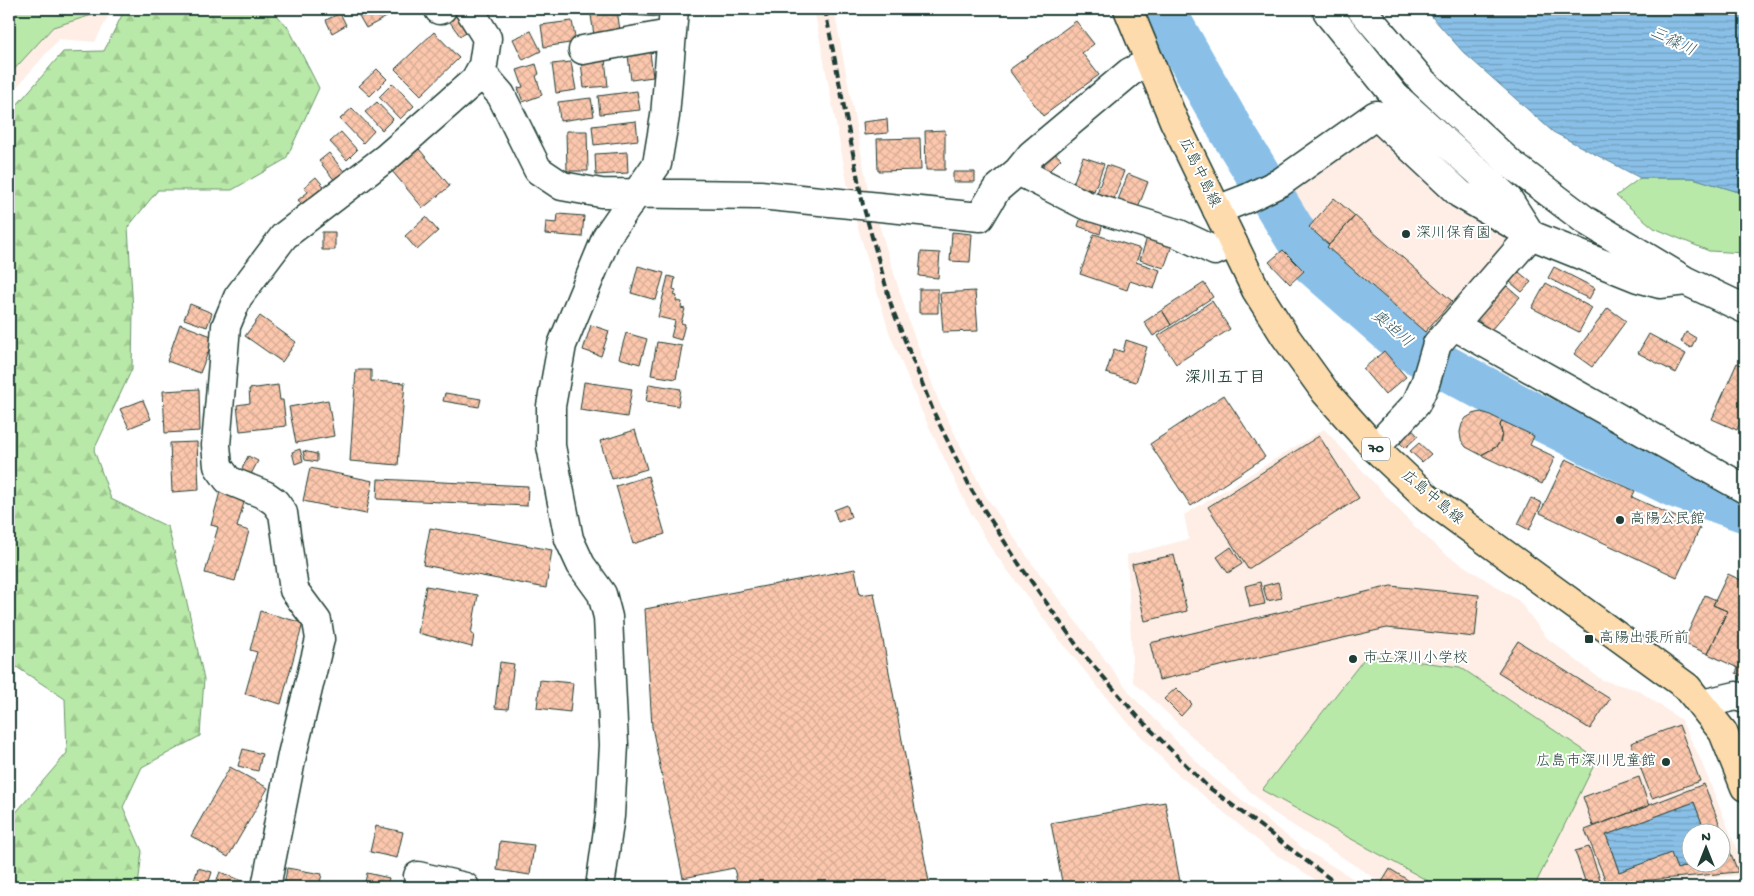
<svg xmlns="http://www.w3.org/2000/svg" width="1754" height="896" font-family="'Gochi Hand','Klee One',sans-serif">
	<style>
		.built { fill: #feeee6; fill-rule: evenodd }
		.grass { fill: #b9e9a8; stroke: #6c936e }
		.forest { fill: url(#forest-firs); stroke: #6c936e }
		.water { fill: url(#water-rules); stroke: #5f8ca0 }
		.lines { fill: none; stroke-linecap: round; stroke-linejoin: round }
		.river { stroke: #8ac0e8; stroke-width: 45 }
		.building { fill: url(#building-cross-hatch); stroke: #1f3d34; fill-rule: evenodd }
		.minor-casing { stroke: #1f3d34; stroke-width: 31 }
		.primary-casing { stroke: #1f3d34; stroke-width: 31 }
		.minor { stroke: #fff; stroke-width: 28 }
		.primary { stroke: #fedbac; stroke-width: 28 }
		.rail { stroke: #1f3d34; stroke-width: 4; stroke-dasharray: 8 4; stroke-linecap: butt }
		.poi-dot { fill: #1f3d34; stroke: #fff; stroke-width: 2 }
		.labels { text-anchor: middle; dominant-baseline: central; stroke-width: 4; stroke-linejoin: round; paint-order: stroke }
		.shield { fill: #fff; stroke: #627771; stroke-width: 1 }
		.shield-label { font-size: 14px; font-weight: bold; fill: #1f3d34 }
		.street-label { font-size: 15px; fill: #1f3d34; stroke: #fff }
		.poi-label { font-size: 15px; fill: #1f3d34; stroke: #fff; text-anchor: start }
		.water-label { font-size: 16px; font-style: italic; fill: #3a5e61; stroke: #fff }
		.neighbourhood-label { font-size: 16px; font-weight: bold; fill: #1f3d34; stroke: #fff }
	</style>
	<defs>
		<pattern id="forest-firs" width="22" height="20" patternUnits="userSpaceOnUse" patternTransform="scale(1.25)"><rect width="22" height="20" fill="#b9e9a8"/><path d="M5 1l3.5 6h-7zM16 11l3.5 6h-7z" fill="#9fc991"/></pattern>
		<pattern id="water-rules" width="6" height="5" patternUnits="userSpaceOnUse" patternTransform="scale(1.25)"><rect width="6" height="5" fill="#8ac0e8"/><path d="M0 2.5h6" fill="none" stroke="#709dbd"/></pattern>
		<pattern id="building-cross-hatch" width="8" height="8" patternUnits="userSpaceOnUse" patternTransform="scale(1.25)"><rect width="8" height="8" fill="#fcc7ad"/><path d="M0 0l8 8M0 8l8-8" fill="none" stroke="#d8ac95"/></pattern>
	</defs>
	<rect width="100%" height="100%" fill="#fff"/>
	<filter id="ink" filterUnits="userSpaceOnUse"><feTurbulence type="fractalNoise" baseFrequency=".02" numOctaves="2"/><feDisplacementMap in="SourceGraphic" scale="10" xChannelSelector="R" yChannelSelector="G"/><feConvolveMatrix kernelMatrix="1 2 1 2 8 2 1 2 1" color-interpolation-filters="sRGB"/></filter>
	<g filter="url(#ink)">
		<!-- built -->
		<path class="built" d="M9,9H112L95,42L59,39L9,96Z
			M814,9H834L868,189L910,325L939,402L985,495L1033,565L1134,698L1212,777L1301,847L1367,887H1327L1272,852L1175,772L1119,713L1058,638L991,548L966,504L922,412L889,332L856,221L849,192Z
			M1373,127L1451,198L1512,242L1426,342L1327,257L1305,227L1288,195Z
			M1324,429L1414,526L1444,553L1519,601L1547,638L1602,680L1638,690L1681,720L1699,756L1745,870V875L1598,887H1388L1271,811L1133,681L1127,555L1189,539L1184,515ZM1692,834H1722V864H1692Z"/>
		<!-- grass -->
		<path class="grass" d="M9,9H91L92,15L53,27L9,75Z
			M1640,178H1693L1745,194V253L1709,251L1654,228L1616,196Z
			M1367,655L1460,667L1597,759L1534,887H1439L1262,790Z"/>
		<!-- forest -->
		<path class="forest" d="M125,9H271L288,27L319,88L286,159L232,190H158L128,227L133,311L132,369L94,450L111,499L168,527L188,607L204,679L200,736L142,767L123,807L142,851L138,887H12L9,884V841L13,816L67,753L65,699L9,662V114L63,52L104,51Z"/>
		<!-- water -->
		<path class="water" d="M1425,9H1745V194L1693,178H1640L1553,132L1463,52Z
			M1694,802L1706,833L1692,834V864L1677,869L1619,872L1606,835Z"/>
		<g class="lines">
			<!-- river -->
			<path class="river" d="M1162,9L1232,132L1312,262L1411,349L1526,411L1674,485L1745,510"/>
		</g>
		<!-- building -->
		<path class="building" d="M355,9H392L394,13L366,28Z
			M590,9H617L620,31L594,35Z
			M628,9H659V17L628,15Z
			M460,10L472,28L460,36L447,18Z
			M340,13L346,25L332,33L326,20Z
			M572,21L576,42L544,47L541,25Z
			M1076,21L1094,44L1082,53L1099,75L1043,116L1009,70Z
			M531,31L541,51L523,60L513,39Z
			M434,32L459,58L421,95L395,69Z
			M650,52L653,77L631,80L628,55Z
			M605,59L608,86L584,88L581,62Z
			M571,62L576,90L556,93L552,64Z
			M536,64L539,74L536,76L542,95L523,102L518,88L523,87L517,70Z
			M377,69L387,79L370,96L359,86Z
			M393,83L414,106L400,119L379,97Z
			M637,91L640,110L600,114L598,96Z
			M591,98L594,116L560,121L558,102Z
			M377,102L393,119L382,130L365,112Z
			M352,108L374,131L363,143L340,119Z
			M887,119L888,133L864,135L863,122Z
			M636,121L638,140L594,145L592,126Z
			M945,130V170H926L925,131Z
			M566,131H587L588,171H567Z
			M341,132L357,150L347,160L330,142Z
			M920,138L921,170L878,171L877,139Z
			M1048,147L1061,159L1044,176L1031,164Z
			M419,149L450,186L423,208L392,171Z
			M627,152L628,173L596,175L595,154Z
			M329,153L346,174L336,182L319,161Z
			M1083,157L1104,164L1094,191L1073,184Z
			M1107,165L1124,171L1114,199L1097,193Z
			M953,172H975V182H953Z
			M1128,174L1148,182L1138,208L1118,200Z
			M316,177L326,189L304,207L298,200L308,192L304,187Z
			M1334,198L1355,216L1329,245L1309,227Z
			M1083,212L1104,219L1100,234L1078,226Z
			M558,214L584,216L582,237L545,234L546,222L557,223Z
			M1355,216L1452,301L1425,332L1327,247Z
			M426,217L438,231L417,250L405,236Z
			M322,232H335V250H322Z
			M952,232L972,234L970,262L950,261Z
			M1094,234L1141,249L1136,262L1160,270L1154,289L1130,281L1127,290L1080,274Z
			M1148,234L1173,243L1164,268L1140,260Z
			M1283,250L1304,271L1290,284L1269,262Z
			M921,252L940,253L938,278L919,276Z
			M638,266L664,273L656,300L631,293Z
			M1554,267L1595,288L1589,299L1548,278Z
			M1514,268L1531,282L1522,292L1505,278Z
			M668,276L675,278L673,289L676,290L674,295L677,296L676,301L682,302L681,308L685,309L681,323L685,324L681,340L671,337L675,321L658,317Z
			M1501,281L1520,297L1490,331L1471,314Z
			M1204,283L1213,297L1171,325L1162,310Z
			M1546,283L1592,308L1579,332L1532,308Z
			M919,289H938V313H919Z
			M975,291L978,331L943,332L940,293Z
			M1212,301L1230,329L1176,364L1158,336Z
			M190,304L212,313L207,327L184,319Z
			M1608,308L1626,321L1592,367L1574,354Z
			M1162,310L1171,325L1153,336L1144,322Z
			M260,316L296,342L282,362L245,336Z
			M180,324L214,337L200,373L167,361Z
			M591,325L609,331L601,356L583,350Z
			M1686,332L1696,338L1691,348L1681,342Z
			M626,333L647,339L640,364L619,358Z
			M1649,334L1686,354L1676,373L1638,353Z
			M1126,340L1147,347L1136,382L1106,373L1114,349L1123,352Z
			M657,342L682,346L676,379L651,375Z
			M1384,351L1406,377L1385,395L1363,369Z
			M1737,363L1745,367V411L1737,430L1712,419Z
			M356,370H371V381L405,383L398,465L350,461Z
			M584,382L632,389L627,417L580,410Z
			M649,384L681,389L678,406L646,401Z
			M278,385L280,400H283L286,426L240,431L237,405L250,403L249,389Z
			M199,389L200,431L165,433L163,391Z
			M445,393L481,399L479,407L443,401Z
			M1224,395L1265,457L1191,506L1150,444Z
			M143,400L151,419L129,428L120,409Z
			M328,400L334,436L296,443L289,407Z
			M1481,412L1488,414L1502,421L1500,425L1502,434L1500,442L1496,447L1481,455L1466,447L1461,440L1460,432L1462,424L1466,418L1473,414Z
			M1502,421L1534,436L1530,445L1555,457L1542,484L1481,455L1496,447L1500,442L1502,434L1500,425Z
			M1407,424L1418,436L1405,448L1394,437Z
			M635,430L647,469L612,479L600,441Z
			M1319,436L1359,498L1248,569L1208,507Z
			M197,442L199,490L172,492L170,443Z
			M1419,443L1431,454L1422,462L1410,451Z
			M300,449L303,461L295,464L292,452Z
			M303,451L317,454V462L305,460Z
			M248,456L258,461L250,476L241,471Z
			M1566,459L1635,491L1632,497L1700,528L1677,577L1540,513Z
			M310,468L373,481L366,514L303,501Z
			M648,476L665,534L633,544L616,486Z
			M378,479L528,486L527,506L377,499Z
			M220,492L245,499L237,527L249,531L235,581L205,573L218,527L211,525Z
			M1531,498L1542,503L1529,530L1518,524Z
			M847,505L851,517L838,522L834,510Z
			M430,528L552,550L546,588L423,565Z
			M1231,547L1242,564L1228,573L1217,557Z
			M1174,555L1187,611L1145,621L1132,564Z
			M855,569L860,595L874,593L930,887H738L734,868L683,878L652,727L645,609Z
			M1728,574L1745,582V677L1736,673L1738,668L1708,654L1727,611L1713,605Z
			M1260,582L1265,604L1250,607L1245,586Z
			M1278,582L1282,598L1267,601L1263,586Z
			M426,586L478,595L471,634L474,635L472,647L418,633Z
			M1391,586L1479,595L1475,637L1387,628L1159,680L1150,643Z
			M1705,595L1716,600L1713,605L1727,611L1708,654L1683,643Z
			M260,611L303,623L281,704L245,694L257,652L250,650Z
			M1518,641L1610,699L1590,729L1498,672Z
			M500,662L514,664L508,709L495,708Z
			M540,680L573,683L570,712L537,708Z
			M1176,688L1192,704L1181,716L1164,699Z
			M1679,725L1700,781L1652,798L1631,743Z
			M243,749L262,754L258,771L238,766Z
			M230,767L268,788L228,857L191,836Z
			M1639,777L1649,806L1593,826L1583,797Z
			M1704,784L1738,872L1607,884L1585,830ZM1694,802L1706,834H1722V864H1692L1677,869L1671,853L1619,872L1606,835Z
			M1165,802L1181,887H1063L1051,823Z
			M376,826L403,832L397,858L370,852Z
			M500,841L534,845L530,875L497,870Z
			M1589,847L1601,882L1587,887L1575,851Z
			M198,868L212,872L207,887H192Z
			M287,868L322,874L319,887H284Z
			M1390,869L1419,887H1379Z
			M220,872L250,884L249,887H214Z
			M367,873L389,878L387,887H364Z
			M1281,879L1288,887H1271Z"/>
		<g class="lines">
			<defs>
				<path id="minor" d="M469,9L487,38L483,65L475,80
					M1326,9L1331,17L1395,96L1508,199L1531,235L1437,344L1425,384L1416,404L1375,448
					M1361,9L1423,82L1511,164L1585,220L1686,281L1745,309
					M439,10L442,9
					M583,50L670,34
					M1018,171L1085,205L1179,234L1215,251L1233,243
					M1217,210L1248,198L1281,182L1376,115L1460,194L1531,235L1638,278L1660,284L1686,281
					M1453,325L1745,489
					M1702,704L1736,696L1745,699
					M418,876L465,887
					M266,887L292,755L320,639L317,621L294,590L283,513L275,502L265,495L228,480L218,466L216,445L226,326L238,297L284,236L387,157L475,80H488L501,95L538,170L562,186L601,193L760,195L980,217L996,190L1018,171L1031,155L1130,72L1150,62
					M600,887L610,816L614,745L608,617L602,594L581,565L569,539L551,446V406L562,345L607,236L657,164L665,116L674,9"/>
				<path id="primary" d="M1128,9L1174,121L1256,290L1285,336L1326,393L1375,448L1428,498L1687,687L1723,732L1745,787"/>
			</defs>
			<!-- minor casing -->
			<use href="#minor" class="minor-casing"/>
			<!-- primary casing -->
			<use href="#primary" class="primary-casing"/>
			<!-- minor -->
			<use href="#minor" class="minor"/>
			<!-- primary -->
			<use href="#primary" class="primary"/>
			<!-- rail -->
			<path class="rail" d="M825,9L863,205L892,308L934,413L972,491L1019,564L1080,650L1139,718L1207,786L1341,887"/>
		</g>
	</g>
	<!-- markers -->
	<g class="poi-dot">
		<circle cx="1406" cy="234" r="5"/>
		<circle cx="1620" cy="520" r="5"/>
		<rect x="1584" y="634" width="10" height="10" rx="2.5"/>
		<circle cx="1353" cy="659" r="5"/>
		<circle cx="1666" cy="762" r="5"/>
	</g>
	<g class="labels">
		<!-- shield labels -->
		<rect class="shield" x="1362" y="437.5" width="28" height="23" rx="4"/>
		<g class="shield-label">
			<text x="1376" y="449">70</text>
		</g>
		<!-- street labels -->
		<g class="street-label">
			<text transform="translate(1199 173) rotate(64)">広島中島線</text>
			<text transform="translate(1432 498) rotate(40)">広島中島線</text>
		</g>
		<!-- poi labels -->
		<g class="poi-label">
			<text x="1416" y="234">深川保育園</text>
			<text x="1630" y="520">高陽公民館</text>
			<text x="1599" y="639">高陽出張所前</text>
			<text x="1363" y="659">市立深川小学校</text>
			<text x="1656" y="762" text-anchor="end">広島市深川児童館</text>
		</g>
		<!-- water labels -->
		<g class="water-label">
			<text transform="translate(1672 43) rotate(25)">三篠川</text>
			<text transform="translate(1391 330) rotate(40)">奥迫川</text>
		</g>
		<!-- neighbourhood labels -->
		<g class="neighbourhood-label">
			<text x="1225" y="379">深川五丁目</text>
		</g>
	</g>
	<!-- margin -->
	<rect width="1754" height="896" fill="none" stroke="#fff" stroke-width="30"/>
	<rect x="15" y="15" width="1724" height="866" fill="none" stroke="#1f3d34" stroke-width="2" filter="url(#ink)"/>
	<!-- north arrow -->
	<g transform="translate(1706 848)"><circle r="24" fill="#ffffff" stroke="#a5b1ae"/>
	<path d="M0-4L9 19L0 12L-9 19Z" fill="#1f3d34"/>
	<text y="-8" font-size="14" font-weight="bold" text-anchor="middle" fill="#1f3d34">N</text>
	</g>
</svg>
